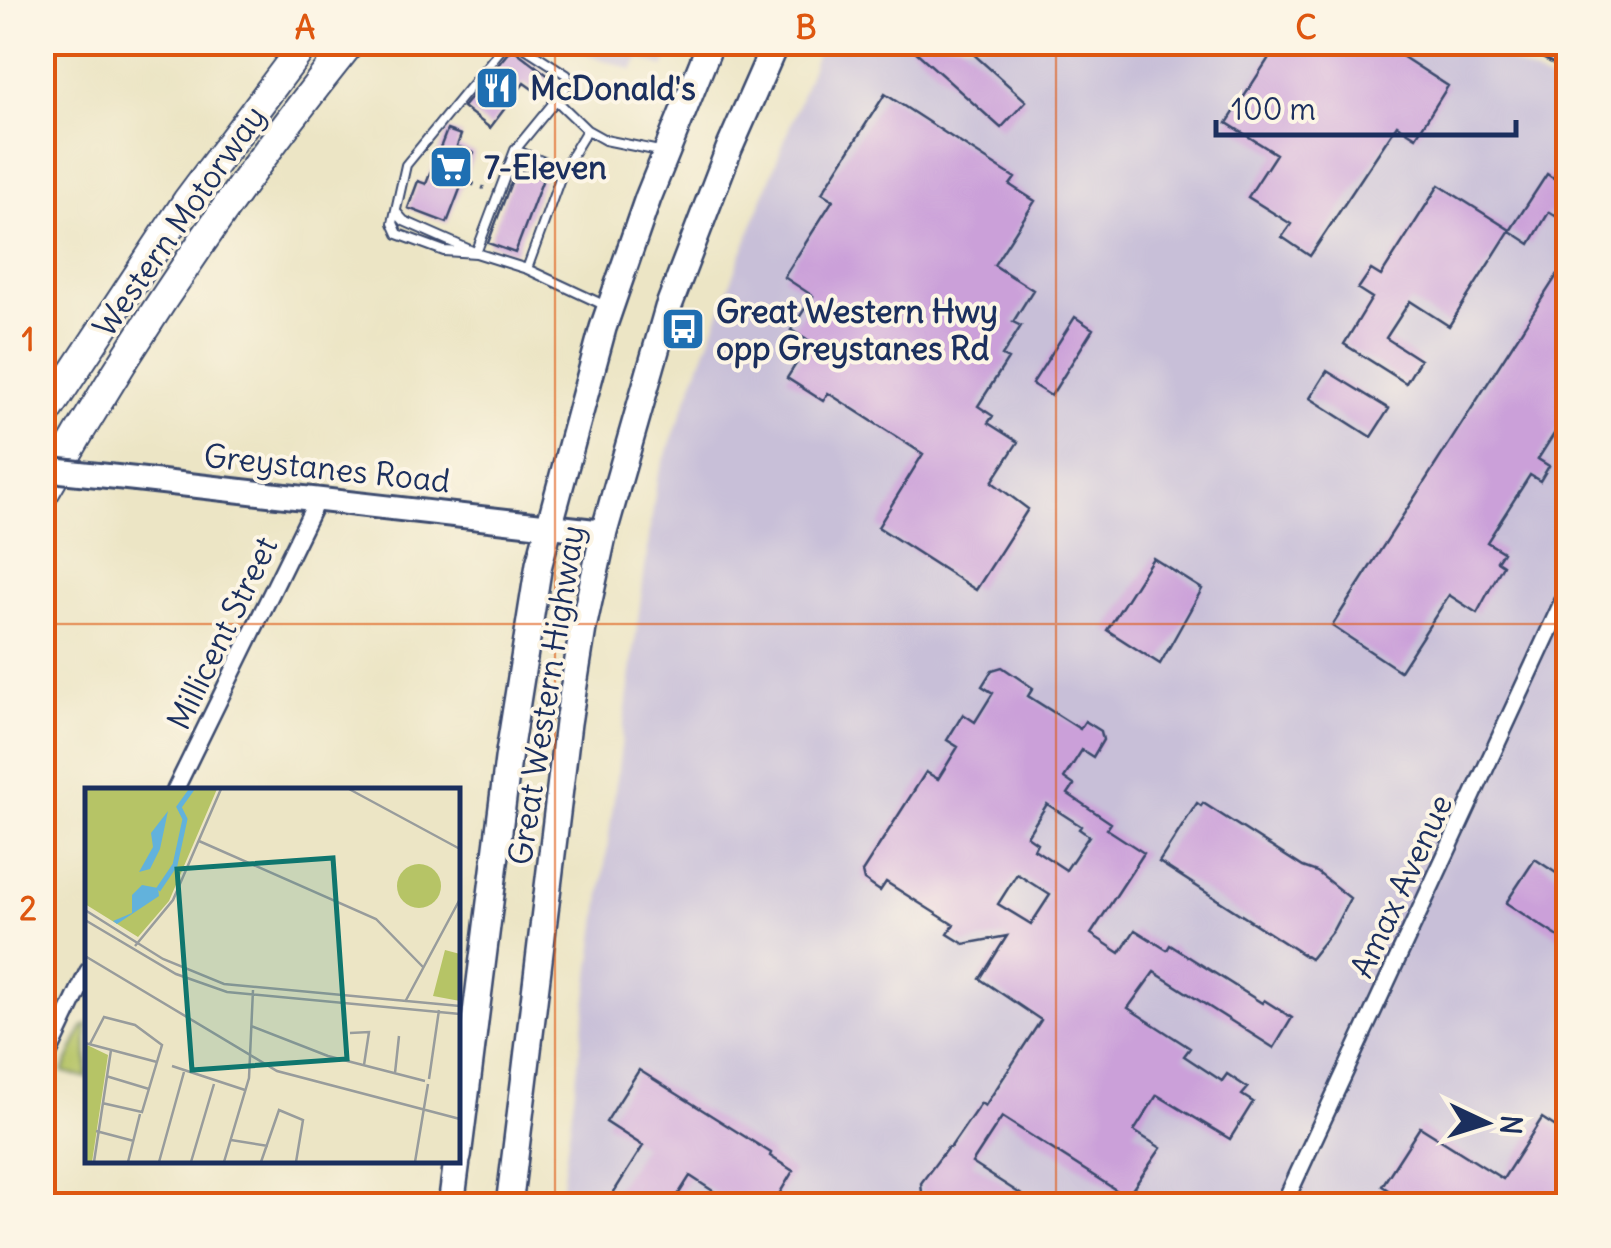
<svg xmlns="http://www.w3.org/2000/svg" width="1611" height="1248" font-family="Delius,sans-serif">
	<style>
		.industrial { fill: #c8bfd8 }
		.green { fill: #b6c466; stroke: #687a62; stroke-width: 2.5 }
		.building { fill: #cba0d9; fill-rule: evenodd }
		.lines { fill: none; stroke-linecap: round; stroke-linejoin: round }
		.service-casing { stroke: #3a4a6d; stroke-width: 12 }
		.minor-casing { stroke: #3a4a6d; stroke-width: 20 }
		.secondary-casing { stroke: #3a4a6d; stroke-width: 28 }
		.trunk-casing { stroke: #3a4a6d; stroke-width: 30 }
		.motorway-casing { stroke: #3a4a6d; stroke-width: 32 }
		.path { stroke: #3a4a6d; stroke-width: 4; stroke-dasharray: 8 8; stroke-linecap: butt }
		.service { stroke: #fff; stroke-width: 8 }
		.minor { stroke: #fff; stroke-width: 15 }
		.secondary { stroke: #fff; stroke-width: 22 }
		.trunk { stroke: #fff; stroke-width: 25 }
		.motorway { stroke: #fff; stroke-width: 28 }
		.secondary-bridge-casing { stroke: #3a4a6d; stroke-width: 28; stroke-linecap: butt }
		.secondary-bridge { stroke: #fff; stroke-width: 22 }
		.grid { fill: none; stroke: #de5710; stroke-width: 2.5; stroke-opacity: 0.55 }
		.labels { text-anchor: middle; dominant-baseline: central; stroke-width: 8; stroke-linejoin: round; paint-order: stroke }
		.poi-label { font-size: 32px; font-weight: bold; fill: #1b2f5e; stroke: #fcf5e5; text-anchor: start }
		.street-label { font-size: 32px; fill: #1b2f5e; stroke: #fcf5e5 }
		.inset-river { fill: none; stroke: #62b2dc; stroke-width: 5 }
		.inset-road { fill: none; stroke: #989c9c; stroke-width: 2.5 }
		.view { fill: #0f766e; fill-opacity: 0.15; stroke: #0f766e; stroke-width: 5 }
		.inset-edge { fill: none; stroke: #1b2f5e; stroke-width: 5 }
		.neatline { fill: none; stroke: #de5710; stroke-width: 4 }
		.grid-label { font-size: 32px; text-anchor: middle; font-weight: bold; fill: #de5710 }
	</style>
	<rect width="100%" height="100%" fill="#fcf5e5"/>
	<filter id="ink" filterUnits="userSpaceOnUse"><feTurbulence type="fractalNoise" baseFrequency=".01" numOctaves="2"/><feDisplacementMap in="SourceGraphic" scale="20" xChannelSelector="R" yChannelSelector="G"/><feConvolveMatrix kernelMatrix="1 2 1 2 8 2 1 2 1" color-interpolation-filters="sRGB"/></filter>
	<filter id="wash" filterUnits="userSpaceOnUse"><feTurbulence type="fractalNoise" baseFrequency=".0048" numOctaves="4" result="noise"/><feDisplacementMap in="SourceGraphic" scale="40" xChannelSelector="R" yChannelSelector="G"/><feGaussianBlur stdDeviation="2.25" result="paint"/><feColorMatrix in="noise" values="0 0 0 0 0 0 0 0 0 0 0 0 0 0 0 0 0 1.4 0 .05"/><feComposite in="paint" operator="in"/></filter>
	<g filter="url(#wash)">
		<rect width="100%" height="100%" fill="#ece5c5"/>
		<!-- industrial -->
		<path class="industrial" d="M555,43L676,42V43L664,67L639,58L633,70Z
			M821,43H1474L1568,91V1205L559,1206L657,479Z"/>
		<!-- green -->
		<path class="green" d="M87,1025V1078L63,1072L83,1027Z"/>
		<g id="blocks">
			<!-- building -->
			<path class="building" d="M905,42H960L1026,101L1001,128Z
				M1279,42H1380L1448,86L1416,137L1397,125L1310,256L1282,237L1291,224L1248,197L1276,154L1227,123Z
				M512,48L550,77L538,93L524,83L490,128L463,107Z
				M885,94L1015,178L1010,185L1035,201L994,265L1033,290L1013,322L1021,326L1002,356L1008,359L978,406L993,416L988,423L1018,442L992,482L1028,509L976,590L878,527L923,454L828,393L823,401L787,378L810,342L791,330L813,296L784,277L833,200L822,193Z
				M447,130L461,135L457,146L474,153L447,223L408,208L418,181L426,184Z
				M1568,155V224L1549,212L1530,244L1510,231L1547,174L1553,178Z
				M516,169L543,179L515,253L488,243Z
				M1439,185L1510,230L1449,326L1410,301L1386,338L1420,360L1406,383L1344,344L1372,298L1358,289L1371,270L1381,276Z
				M1568,258V412L1538,459L1549,466L1540,481L1530,475L1487,542L1503,552L1497,561L1503,565L1477,613L1449,595L1400,671L1332,626Z
				M1075,317L1093,329L1051,396L1032,384Z
				M1327,371L1389,409L1371,437L1310,398Z
				M1153,558L1202,589L1160,664L1107,630Z
				M1002,667L1033,688L1028,696L1080,729L1085,721L1101,731L1103,740L1093,757L1082,750L1064,778L1074,785L1068,794L1111,823L1107,829L1144,853L1091,934L1120,953L1135,930L1167,950L1170,945L1262,1003L1264,1000L1292,1018L1274,1048L1154,972L1128,1008L1190,1048L1184,1056L1222,1081L1227,1074L1248,1088L1242,1095L1253,1102L1230,1139L1157,1095L1134,1131L1161,1148L1127,1197L1002,1117L972,1163L1039,1206H941L922,1193L921,1183L948,1147L950,1148L981,1103L985,1106L1041,1020L980,979L1007,936L964,944L948,934L954,925L886,882L880,891L864,880L862,872L926,772L938,779L958,747L947,740L963,714L975,722L993,693L982,686L992,670ZM1047,804L1081,826L1079,829L1089,836L1066,870L1034,849L1037,843L1027,836ZM1017,874L1050,895L1031,924L998,904Z
				M1197,803L1201,806L1203,803L1303,867L1317,872L1350,898L1333,930L1310,959L1159,862Z
				M1535,859L1568,881V943L1506,903Z
				M639,1070L771,1153L770,1156L793,1171L772,1206H736L690,1176L671,1206H605L643,1146L606,1122Z
				M1542,1118L1568,1135V1206H1413L1382,1186L1420,1127L1503,1179Z"/>
		</g>
	</g>
	<g filter="url(#ink)">
		<use href="#blocks" fill-opacity="0" stroke="#3a4a6d" stroke-width="2.5"/>
		<g class="lines">
			<defs>
				<path id="service" d="M516,42L567,75L566,87L556,100
					M587,130L605,140L664,152
					M515,150L556,100L587,130L563,170
					M396,212L404,221L472,251
					M476,253L444,251L398,234L393,223L406,165L507,42
					M527,269L563,170L515,150L476,253L527,269L606,306"/>
				<path id="minor" d="M175,790L317,500
					M42,1068L88,971
					M1283,1206L1568,590"/>
				<path id="secondary" d="M1539,42L1568,57
					M136,479L604,532"/>
				<path id="trunk" d="M458,1157L508,759L539,564L603,328L648,198L711,42
					M451,1206L457,1160
					M509,1206L568,723L583,628L604,532L668,308L729,149L776,42"/>
				<path id="motorway" d="M42,420L187,201L306,42
					M42,497C133,337 236,185 351,42"/>
			</defs>
			<!-- service casing -->
			<use href="#service" class="service-casing"/>
			<!-- minor casing -->
			<use href="#minor" class="minor-casing"/>
			<!-- secondary casing -->
			<use href="#secondary" class="secondary-casing"/>
			<!-- trunk casing -->
			<use href="#trunk" class="trunk-casing"/>
			<!-- motorway casing -->
			<use href="#motorway" class="motorway-casing"/>
			<!-- path -->
			<path class="path" d="M467,182L484,188"/>
			<!-- service -->
			<use href="#service" class="service"/>
			<!-- minor -->
			<use href="#minor" class="minor"/>
			<!-- secondary -->
			<use href="#secondary" class="secondary"/>
			<!-- trunk -->
			<use href="#trunk" class="trunk"/>
			<!-- motorway -->
			<use href="#motorway" class="motorway"/>
			<defs>
				<path id="secondary-bridge" d="M42,469L136,479"/>
			</defs>
			<!-- secondary-bridge casing -->
			<use href="#secondary-bridge" class="secondary-bridge-casing"/>
			<!-- secondary-bridge -->
			<use href="#secondary-bridge" class="secondary-bridge"/>
		</g>
	</g>
	<!-- grid -->
	<path class="grid" d="M555,42V1206M1056,42V1206M42,624H1568"/>
	<!-- icons -->
	<defs>
		<symbol id="restaurant-square" viewBox="-11 -11 22 22"><rect x="-9" y="-9" width="18" height="18" rx="4" fill="#1f6fb2" stroke="#fcf5e5"/><path d="M-5-6h1v4h1v-4h1v4h1v-4h1v5L-1.5 .5V6h-2V.5L-5-1ZM5-6V6H3V1.5H1.5Q1.5-4 5-6Z" fill="#fff"/></symbol>
		<symbol id="supermarket-square" viewBox="-11 -11 22 22"><rect x="-9" y="-9" width="18" height="18" rx="4" fill="#1f6fb2" stroke="#fcf5e5"/><path d="M-6-5.5h2.5l.6 2H6L4.5 2H-2.5L-4.4-4H-6ZM-1.5 3.2a1.3 1.3 0 1 0 .1 0ZM3 3.2a1.3 1.3 0 1 0 .1 0Z" fill="#fff"/></symbol>
		<symbol id="bus-square" viewBox="-11 -11 22 22"><rect x="-9" y="-9" width="18" height="18" rx="4" fill="#1f6fb2" stroke="#fcf5e5"/><path d="M-5-6H5V4H4V6H2V4H-2V6H-4V4H-5ZM-3.5-4V0h7V-4ZM-3.5 1.2v1.5H-2V1.2ZM2 1.2v1.5H3.5V1.2Z" fill="#fff"/></symbol>
	</defs>
	<g fill-rule="evenodd">
		<use href="#restaurant-square" x="472" y="63" width="50" height="50"/>
		<use href="#supermarket-square" x="426" y="142" width="50" height="50"/>
		<use href="#bus-square" x="658" y="304" width="50" height="50"/>
	</g>
	<g class="labels">
		<!-- poi labels -->
		<g class="poi-label">
			<text x="530" y="88">McDonald's</text>
			<text x="484" y="167">7-Eleven</text>
			<text x="716" y="311">Great Western Hwy<tspan x="716" dy="37">opp Greystanes Rd</tspan></text>
		</g>
		<!-- street labels -->
		<g class="street-label">
			<text transform="translate(179 221) rotate(-55)">Western Motorway</text>
			<text transform="translate(327 468) rotate(6)">Greystanes Road</text>
			<text transform="translate(222 633) rotate(-64)">Millicent Street</text>
			<text transform="translate(546 695) rotate(-81)">Great Western Highway</text>
			<text transform="translate(1401 886) rotate(-65)">Amax Avenue</text>
		</g>
	</g>
	<!-- overview -->
	<g transform="translate(85 788)">
		<rect width="375" height="375" fill="#ece5c5"/>
		<path d="M0,1H132L84,113L53,149L0,116ZM312 98a22 22 0 1 1 44 0a22 22 0 1 1-44 0ZM360,162L375,166V213L348,208ZM0,256L23,267L7,374H0Z" fill="#b6c466"/>
		<path d="M83,23L75,61L65,81L54,84L68,59L66,45ZM57,97L73,100L74,108L32,136L28,133L47,125V107Z" fill="#62b2dc"/>
		<path class="inset-river" d="M73,102L90,77L100,31L94,19L107,1"/>
		<path class="inset-road" d="M264,1L375,61M114,53L291,131L338,179M0,122L78,171L139,196L375,218M0,132L91,186L142,204L375,226M50,158L88,112L136,1M0,168L192,283L375,331M320,214L375,111M166,238L243,268L340,293M265,245L284,244L279,277M0,255L72,274M5,256L19,229L50,237L77,257L57,324L17,315M87,278L160,302M310,285L314,248M21,288L64,301M344,291L354,222M11,343L49,353M146,352L183,358M9,374L26,262M43,374L55,326M74,374L99,284M106,374L129,296M139,374L164,290L168,202M176,374L194,322L218,332L211,374M330,374L343,296"/>
		<path class="view" d="M248,70L262,271L107,282L92,81Z"/>
		<rect width="375" height="375" class="inset-edge"/>
	</g>
	<!-- margin -->
	<rect width="1611" height="1248" fill="none" stroke="#fcf5e5" stroke-width="110"/>
	<!-- north arrow -->
	<g transform="translate(1486 1123) rotate(94)" stroke="#fcf5e5" stroke-width="8" paint-order="stroke">
	<path d="M0-8L18 38L0 25L-18 38Z" fill="#1b2f5e"/>
	<text y="-15" font-size="28" font-weight="bold" text-anchor="middle" fill="#1b2f5e">N</text>
	</g>
	<!-- scale -->
	<path d="M1216 120v15h300v-15" fill="none" stroke="#1b2f5e" stroke-width="5"/>
	<text x="1231" y="120" font-size="30" fill="#1b2f5e" stroke="#fcf5e5" stroke-width="8" paint-order="stroke">100 m</text>
	<rect x="55" y="55" width="1501" height="1138" class="neatline"/>
	<g class="grid-label">
		<text x="305" y="39">A</text>
		<text x="806" y="39">B</text>
		<text x="1306" y="39">C</text>
		<text x="28" y="351">1</text>
		<text x="28" y="920">2</text>
	</g>
</svg>
